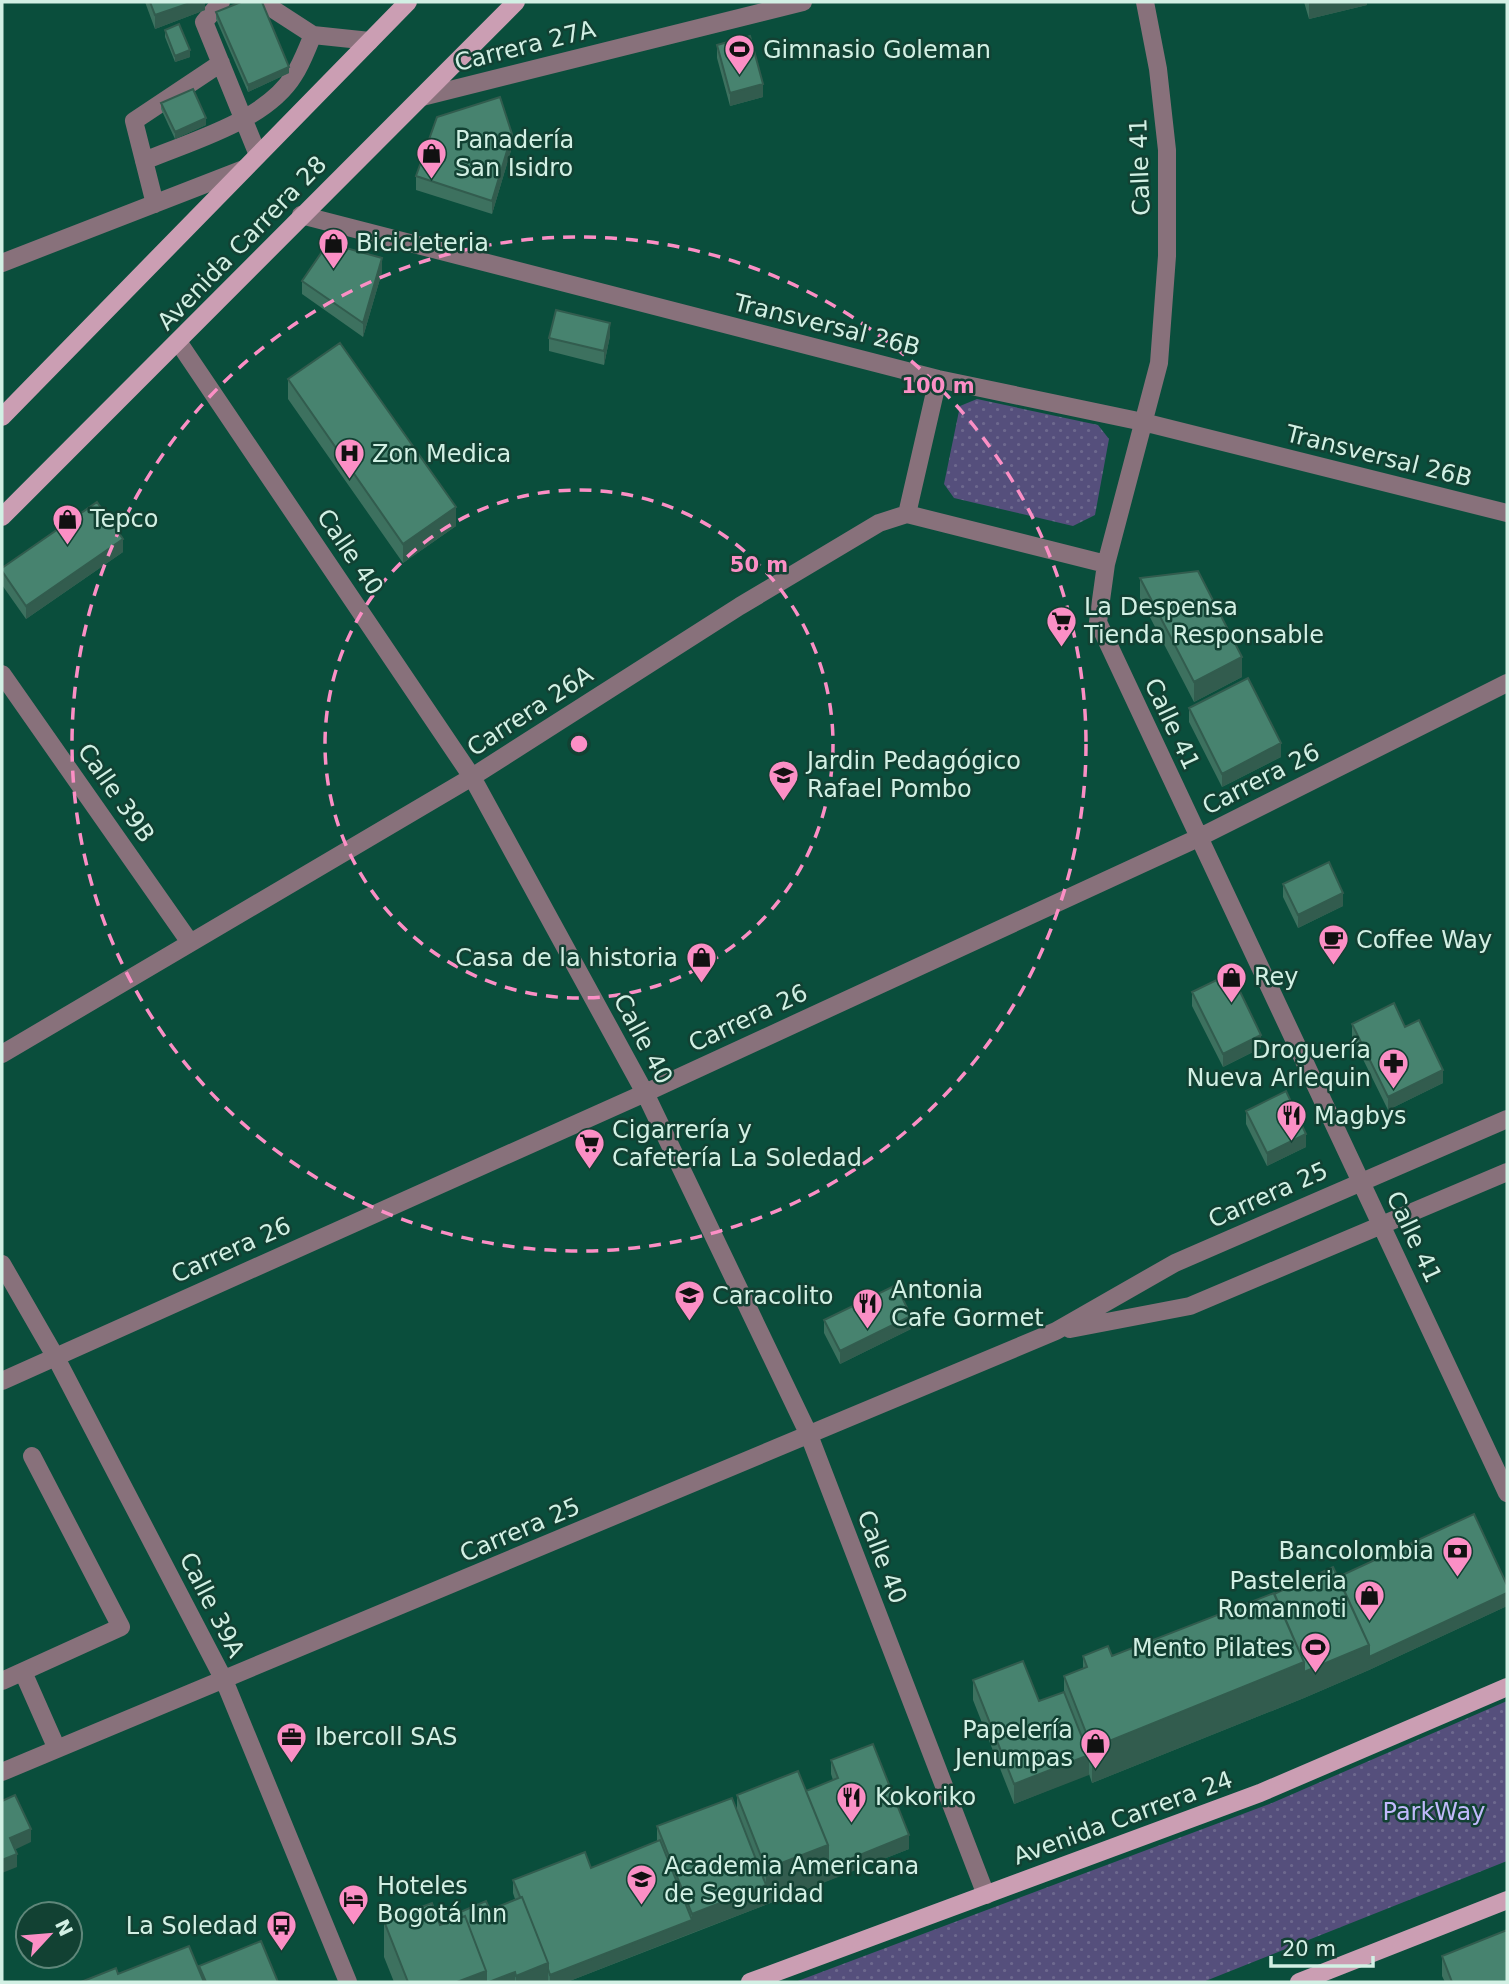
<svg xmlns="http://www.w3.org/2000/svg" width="1509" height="1984" font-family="'DejaVu Sans',sans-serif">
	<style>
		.park { fill: url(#park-dots) }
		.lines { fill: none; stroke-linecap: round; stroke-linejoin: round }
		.minor { stroke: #88717b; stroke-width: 18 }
		.major { stroke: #cb9eb3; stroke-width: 18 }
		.wall { fill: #3d715f }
		.shaded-wall { fill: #325c4e }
		.building { fill: #47836f; stroke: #325c4e; stroke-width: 2 }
		.ring { fill: none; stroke: #fb8fc5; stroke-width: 3.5; stroke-dasharray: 12 9 }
		.labels { text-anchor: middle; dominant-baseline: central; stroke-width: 5; stroke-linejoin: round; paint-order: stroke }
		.street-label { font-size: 24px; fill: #d2f0e4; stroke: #124133 }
		.poi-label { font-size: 24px; fill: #d2f0e4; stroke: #124133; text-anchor: start }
		.park-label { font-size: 24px; fill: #c1b9fb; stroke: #124133 }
		.centre { fill: #fb8fc5; stroke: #124133; stroke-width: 3.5 }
		.ring-label { font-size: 21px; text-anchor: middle; font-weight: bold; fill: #fb8fc5; stroke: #124133; stroke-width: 5; stroke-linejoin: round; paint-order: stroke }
	</style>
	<defs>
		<pattern id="park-dots" width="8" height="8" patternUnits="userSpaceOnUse" patternTransform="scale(1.75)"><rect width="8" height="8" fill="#554f7c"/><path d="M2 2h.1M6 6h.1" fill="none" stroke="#6d698e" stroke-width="1.8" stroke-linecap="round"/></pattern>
	</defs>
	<rect width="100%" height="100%" fill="#0a4e3c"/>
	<!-- park -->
	<path class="park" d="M977,399L1098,425L1109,439L1095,515L1073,526L954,498L944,484L960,406Z
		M1507,1701V1861L1203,1982H795L1272,1803Z"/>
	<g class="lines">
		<!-- minor -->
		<path class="minor" d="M221,2L204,22L258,155
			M262,2L313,35L370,41
			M1145,2L1158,69L1167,150V256L1159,363L1106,564L1098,622L1507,1493
			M422,97L803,2
			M144,161C191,141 266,121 294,75C302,63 307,48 313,35
			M155,204L134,121L221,63
			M301,215L938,379L1143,422L1507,513
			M2,263L244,169
			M179,343L472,777L645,1093L809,1435L986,1895
			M907,514L938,379
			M2,674L189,941
			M2,1054L472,777L740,606L879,523L907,514L1106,564
			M2,1264L55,1356L224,1680L348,1982
			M1070,1329L1190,1306L1507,1172
			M2,1381L645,1093L1198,838L1507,683
			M23,1672L57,1749
			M2,1681L121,1627L32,1456
			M2,1772L1056,1331L1175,1263L1507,1119"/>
		<!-- major -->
		<path class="major" d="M2,417L408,2
			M2,517L516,2
			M750,1982L1260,1793L1507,1687
			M1299,1982L1507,1900"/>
	</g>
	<!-- wall -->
	<path class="wall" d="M145,2H205V10L155,29Z
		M1304,2H1367V5L1309,19Z
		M216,12L289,73L248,92L216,19Z
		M165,30L190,57L175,62L165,37Z
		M717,45L763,97L730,106L717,58Z
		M161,103L206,125L175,139L161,109Z
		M512,147L492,214L416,190V176Z
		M382,272L363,337L302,294V281Z
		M610,336L604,365L549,351V338Z
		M288,379L456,526L403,563L288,399Z
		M123,552L26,619L2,585V568Z
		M1140,578L1242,677L1194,702L1140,598Z
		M1189,708L1281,757L1222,787L1189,722Z
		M1283,884L1343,906L1298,928L1283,897Z
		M1192,992L1261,1048L1223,1067L1192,1006Z
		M1352,1024L1405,1027L1443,1083L1388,1110L1352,1037Z
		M1246,1111L1306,1147L1267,1166L1246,1124Z
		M824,1320L911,1329L840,1364L824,1333Z
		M1338,1577L1507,1593V1606L1369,1670L1304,1698L1092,1783L1089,1774L1014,1804L973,1700V1680L1039,1701L1064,1692V1676L1083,1669V1656H1112L1274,1594Z
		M831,1760L909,1849L567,1982H394L384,1957V1921L440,1925L458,1919V1913L490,1910L515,1899L513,1893V1880L591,1868L657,1841V1826L737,1811V1795L806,1791L833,1780L831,1774Z
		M1442,1956L1507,1982H1445L1442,1976Z"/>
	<!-- shaded-wall -->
	<path class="shaded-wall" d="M193,2H205V10L155,29V15Z
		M1309,2H1367V5L1309,19Z
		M190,50V57L175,62V56Z
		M289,67V73L248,92V85Z
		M763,84V97L730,106V93Z
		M206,118V125L175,139V132Z
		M512,134V147L492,214V201Z
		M382,258V272L363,337V323Z
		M610,323V336L604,365V351Z
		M456,507V526L403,563V544Z
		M123,539V552L26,619V606Z
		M1242,657V677L1194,702V682Z
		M1281,743V757L1222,787V774Z
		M1343,893V906L1298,928V915Z
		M1261,1035V1048L1223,1067V1054Z
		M1443,1070V1083L1388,1110V1097Z
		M1306,1134V1147L1267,1166V1153Z
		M911,1316V1329L840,1364V1351Z
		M1507,1593V1606L1369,1670L1304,1698L1092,1783V1748L1304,1662L1369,1645Z
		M1089,1755V1775L1014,1804V1784Z
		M31,1829V1842L10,1852V1838Z
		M909,1835V1849L828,1881V1868Z
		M828,1845V1881L692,1933V1914L766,1885V1869Z
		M17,1854V1867L2,1873V1860Z
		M692,1920V1933L567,1982H550V1975Z
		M548,1963V1982H516V1976Z
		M486,1971V1982H457Z
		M515,1972V1982H489Z"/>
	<!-- building -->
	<path class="building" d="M150,2H193L155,15Z
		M241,2H262L289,67L248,85L216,12Z
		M179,24L190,50L175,56L165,30Z
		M750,36L763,84L730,93L717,45Z
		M193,89L206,118L175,132L161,103Z
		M500,97L512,134L492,201L416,176L437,117Z
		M328,243L382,258L363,323L302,281Z
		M556,310L610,323L604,351L549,338Z
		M340,343L456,507L403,544L288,379Z
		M97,502L123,539L26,606L2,571V568Z
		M1198,571L1242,657L1194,682L1140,578Z
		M1248,678L1281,743L1222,774L1189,708Z
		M1329,862L1343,893L1298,915L1283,884Z
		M1231,973L1261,1035L1223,1054L1192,992Z
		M1394,1003L1405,1027L1419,1020L1443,1070L1388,1097L1352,1024Z
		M1286,1091L1306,1134L1267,1153L1246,1111Z
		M896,1285L911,1316L840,1351L824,1320Z
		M1474,1514L1507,1585V1593L1369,1657V1645L1338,1577Z
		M1333,1567L1369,1645L1304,1672V1662L1274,1594Z
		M1274,1593L1304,1662L1092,1748L1064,1676L1087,1667L1083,1656L1108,1646L1112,1656Z
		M1023,1661L1039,1701L1064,1692L1089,1755L1014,1784L973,1680Z
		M873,1744L909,1835L828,1868V1845L806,1791L838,1778L831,1760Z
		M798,1771L828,1845L766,1869L737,1795Z
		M15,1795L31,1829L10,1838L17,1854L2,1860V1801Z
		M732,1798L766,1885L692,1914L657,1826Z
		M660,1840L692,1920L550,1975L548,1969V1963L522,1897H520L513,1880L585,1852L591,1868Z
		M522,1897L548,1963L516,1976L515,1972L489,1982H486V1971L465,1916L460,1918L458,1913L486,1901L490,1910Z
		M432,1903L440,1925L465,1916L486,1971L457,1982H408L384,1921Z
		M1507,1930V1982H1452L1442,1956Z
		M261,1941L278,1982H206L199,1966Z
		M189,1946L204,1982H81L116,1968L118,1974Z"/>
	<!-- distance rings -->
	<g class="ring">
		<circle cx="579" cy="744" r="254"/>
		<circle cx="579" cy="744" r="507"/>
	</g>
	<!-- icons -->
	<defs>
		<symbol id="stadium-pin" viewBox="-11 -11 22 30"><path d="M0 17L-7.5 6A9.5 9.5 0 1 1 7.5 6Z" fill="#fb8fc5" stroke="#124133"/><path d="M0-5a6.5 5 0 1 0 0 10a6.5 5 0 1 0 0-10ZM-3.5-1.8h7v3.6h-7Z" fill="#111"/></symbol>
		<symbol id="shop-pin" viewBox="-11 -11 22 30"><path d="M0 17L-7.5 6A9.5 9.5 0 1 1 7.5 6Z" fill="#fb8fc5" stroke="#124133"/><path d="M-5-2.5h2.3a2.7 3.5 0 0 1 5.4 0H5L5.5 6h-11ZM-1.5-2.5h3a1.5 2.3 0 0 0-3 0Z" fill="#111"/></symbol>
		<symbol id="hospital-pin" viewBox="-11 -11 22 30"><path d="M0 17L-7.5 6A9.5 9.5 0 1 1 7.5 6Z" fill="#fb8fc5" stroke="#124133"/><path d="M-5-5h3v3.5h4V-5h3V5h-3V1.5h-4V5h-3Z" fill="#111"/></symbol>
		<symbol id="supermarket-pin" viewBox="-11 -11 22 30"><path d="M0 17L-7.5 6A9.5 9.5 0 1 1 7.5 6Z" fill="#fb8fc5" stroke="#124133"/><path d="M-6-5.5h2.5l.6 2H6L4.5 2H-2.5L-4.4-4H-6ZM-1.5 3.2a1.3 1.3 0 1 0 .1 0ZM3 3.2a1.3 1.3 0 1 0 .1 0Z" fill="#111"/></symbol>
		<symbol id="school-pin" viewBox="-11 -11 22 30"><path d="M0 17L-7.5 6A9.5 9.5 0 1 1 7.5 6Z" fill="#fb8fc5" stroke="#124133"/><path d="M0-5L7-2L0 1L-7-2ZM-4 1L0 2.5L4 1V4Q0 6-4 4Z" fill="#111"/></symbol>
		<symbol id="cafe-pin" viewBox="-11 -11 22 30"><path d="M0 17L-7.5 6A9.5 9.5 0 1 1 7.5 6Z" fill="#fb8fc5" stroke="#124133"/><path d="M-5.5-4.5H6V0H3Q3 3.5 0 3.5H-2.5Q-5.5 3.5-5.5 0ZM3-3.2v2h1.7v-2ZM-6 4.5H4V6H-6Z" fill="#111"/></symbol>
		<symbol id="pharmacy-pin" viewBox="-11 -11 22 30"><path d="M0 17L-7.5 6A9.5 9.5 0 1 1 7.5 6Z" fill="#fb8fc5" stroke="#124133"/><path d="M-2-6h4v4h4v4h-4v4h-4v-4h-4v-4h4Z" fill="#111"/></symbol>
		<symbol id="restaurant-pin" viewBox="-11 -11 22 30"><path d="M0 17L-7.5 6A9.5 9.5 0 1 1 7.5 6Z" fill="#fb8fc5" stroke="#124133"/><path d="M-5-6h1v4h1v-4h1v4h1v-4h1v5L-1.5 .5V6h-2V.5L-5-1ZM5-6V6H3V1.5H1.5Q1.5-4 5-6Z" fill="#111"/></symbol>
		<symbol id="bank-pin" viewBox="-11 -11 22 30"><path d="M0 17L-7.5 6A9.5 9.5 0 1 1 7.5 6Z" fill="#fb8fc5" stroke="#124133"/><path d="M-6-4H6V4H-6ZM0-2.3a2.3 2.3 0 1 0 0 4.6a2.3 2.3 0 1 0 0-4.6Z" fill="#111"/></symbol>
		<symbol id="office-pin" viewBox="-11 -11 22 30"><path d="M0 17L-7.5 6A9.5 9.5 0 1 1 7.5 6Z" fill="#fb8fc5" stroke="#124133"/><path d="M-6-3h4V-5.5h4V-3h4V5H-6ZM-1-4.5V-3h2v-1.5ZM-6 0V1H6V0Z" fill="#111"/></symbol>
		<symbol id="university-pin" viewBox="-11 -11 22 30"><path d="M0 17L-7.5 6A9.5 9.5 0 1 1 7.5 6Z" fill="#fb8fc5" stroke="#124133"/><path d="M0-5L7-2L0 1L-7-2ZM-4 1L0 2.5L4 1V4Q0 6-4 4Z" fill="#111"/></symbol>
		<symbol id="hotel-pin" viewBox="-11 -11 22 30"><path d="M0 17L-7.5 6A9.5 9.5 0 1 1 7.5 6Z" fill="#fb8fc5" stroke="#124133"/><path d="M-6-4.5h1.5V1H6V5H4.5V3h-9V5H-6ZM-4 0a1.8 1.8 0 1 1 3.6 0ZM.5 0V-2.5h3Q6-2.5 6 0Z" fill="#111"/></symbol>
		<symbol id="bus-pin" viewBox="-11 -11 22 30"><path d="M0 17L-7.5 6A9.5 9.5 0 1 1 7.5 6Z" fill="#fb8fc5" stroke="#124133"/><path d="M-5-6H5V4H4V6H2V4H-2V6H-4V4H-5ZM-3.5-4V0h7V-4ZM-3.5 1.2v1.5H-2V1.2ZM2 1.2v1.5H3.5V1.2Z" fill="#111"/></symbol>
	</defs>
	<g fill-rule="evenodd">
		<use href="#stadium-pin" x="722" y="32" width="35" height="47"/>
		<use href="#shop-pin" x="414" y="136" width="35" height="47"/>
		<use href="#shop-pin" x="316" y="226" width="35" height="47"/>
		<use href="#hospital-pin" x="332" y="436" width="35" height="47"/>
		<use href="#shop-pin" x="50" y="502" width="35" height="47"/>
		<use href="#supermarket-pin" x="1044" y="604" width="35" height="47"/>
		<use href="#school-pin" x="766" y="758" width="35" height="47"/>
		<use href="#cafe-pin" x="1316" y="922" width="35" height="47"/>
		<use href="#shop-pin" x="684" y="940" width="35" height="47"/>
		<use href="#shop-pin" x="1214" y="960" width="35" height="47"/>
		<use href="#pharmacy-pin" x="1376" y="1046" width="35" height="47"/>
		<use href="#restaurant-pin" x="1274" y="1098" width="35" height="47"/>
		<use href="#supermarket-pin" x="572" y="1126" width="35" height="47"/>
		<use href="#school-pin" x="672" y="1278" width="35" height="47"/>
		<use href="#restaurant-pin" x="850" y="1286" width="35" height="47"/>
		<use href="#bank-pin" x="1440" y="1534" width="35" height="47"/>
		<use href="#shop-pin" x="1352" y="1578" width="35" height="47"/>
		<use href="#stadium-pin" x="1298" y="1630" width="35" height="47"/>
		<use href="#office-pin" x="274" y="1720" width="35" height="47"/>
		<use href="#shop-pin" x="1078" y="1726" width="35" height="47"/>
		<use href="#restaurant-pin" x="834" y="1780" width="35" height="47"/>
		<use href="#university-pin" x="624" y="1862" width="35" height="47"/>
		<use href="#hotel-pin" x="336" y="1882" width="35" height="47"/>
		<use href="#bus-pin" x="264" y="1908" width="35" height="47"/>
	</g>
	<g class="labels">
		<!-- street labels -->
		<g class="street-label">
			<text transform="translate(525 46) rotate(-14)">Carrera 27A</text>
			<text transform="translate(1140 167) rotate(-92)">Calle 41</text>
			<text transform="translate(242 243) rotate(-46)">Avenida Carrera 28</text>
			<text transform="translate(827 325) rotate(14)">Transversal 26B</text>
			<text transform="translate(1379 456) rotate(14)">Transversal 26B</text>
			<text transform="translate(350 552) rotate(56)">Calle 40</text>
			<text transform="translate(530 711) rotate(-33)">Carrera 26A</text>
			<text transform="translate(1172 724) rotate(65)">Calle 41</text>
			<text transform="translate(1261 779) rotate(-27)">Carrera 26</text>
			<text transform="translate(116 793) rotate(55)">Calle 39B</text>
			<text transform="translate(748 1018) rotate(-25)">Carrera 26</text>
			<text transform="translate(643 1039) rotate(62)">Calle 40</text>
			<text transform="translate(1268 1195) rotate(-24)">Carrera 25</text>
			<text transform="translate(1414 1237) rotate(65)">Calle 41</text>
			<text transform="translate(231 1250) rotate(-24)">Carrera 26</text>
			<text transform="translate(520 1530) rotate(-23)">Carrera 25</text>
			<text transform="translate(882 1557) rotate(69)">Calle 40</text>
			<text transform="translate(212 1605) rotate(63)">Calle 39A</text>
			<text transform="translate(1123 1818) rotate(-20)">Avenida Carrera 24</text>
		</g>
		<!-- poi labels -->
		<g class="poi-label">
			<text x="763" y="50">Gimnasio Goleman</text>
			<text x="455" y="140">Panadería<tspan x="455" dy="28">San Isidro</tspan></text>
			<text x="356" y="243">Bicicleteria</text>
			<text x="372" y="454">Zon Medica</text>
			<text x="90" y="519">Tepco</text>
			<text x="1084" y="607">La Despensa<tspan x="1084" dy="28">Tienda Responsable</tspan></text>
			<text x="807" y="761">Jardin Pedagógico<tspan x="807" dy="28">Rafael Pombo</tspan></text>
			<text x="1356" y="940">Coffee Way</text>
			<text x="678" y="958" text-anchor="end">Casa de la historia</text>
			<text x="1254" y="977">Rey</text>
			<text x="1371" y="1050" text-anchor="end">Droguería<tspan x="1371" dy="28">Nueva Arlequin</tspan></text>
			<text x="1314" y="1116">Magbys</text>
			<text x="612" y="1130">Cigarrería y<tspan x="612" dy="28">Cafetería La Soledad</tspan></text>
			<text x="891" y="1290">Antonia<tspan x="891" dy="28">Cafe Gormet</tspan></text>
			<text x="712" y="1296">Caracolito</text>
			<text x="1434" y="1551" text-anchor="end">Bancolombia</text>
			<text x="1347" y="1581" text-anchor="end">Pasteleria<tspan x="1347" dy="28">Romannoti</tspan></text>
			<text x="1293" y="1648" text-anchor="end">Mento Pilates</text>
			<text x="1073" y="1730" text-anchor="end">Papelería<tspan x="1073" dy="28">Jenumpas</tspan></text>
			<text x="315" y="1737">Ibercoll SAS</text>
			<text x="875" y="1797">Kokoriko</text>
			<text x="664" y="1866">Academia Americana<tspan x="664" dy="28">de Seguridad</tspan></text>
			<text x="377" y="1886">Hoteles<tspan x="377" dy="28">Bogotá Inn</tspan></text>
			<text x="258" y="1926" text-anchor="end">La Soledad</text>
		</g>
		<!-- park labels -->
		<g class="park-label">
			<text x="1434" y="1812">ParkWay</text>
		</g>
	</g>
	<circle cx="579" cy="744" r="10" class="centre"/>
	<g class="ring-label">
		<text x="938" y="393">100 m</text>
		<text x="759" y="572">50 m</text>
	</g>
	<!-- border -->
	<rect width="1509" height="1984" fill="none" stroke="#d2f0e4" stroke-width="7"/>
	<!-- north arrow -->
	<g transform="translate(49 1935) rotate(64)"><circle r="33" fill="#124133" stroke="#5f877a" stroke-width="2"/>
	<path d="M0-5L12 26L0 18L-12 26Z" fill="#fb8fc5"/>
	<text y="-10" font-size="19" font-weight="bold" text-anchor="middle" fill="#d2f0e4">N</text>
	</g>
	<!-- scale -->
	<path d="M1271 1956v10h102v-10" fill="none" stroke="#d2f0e4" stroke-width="3.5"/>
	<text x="1282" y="1956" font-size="21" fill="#d2f0e4" stroke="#124133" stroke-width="5" paint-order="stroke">20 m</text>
</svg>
